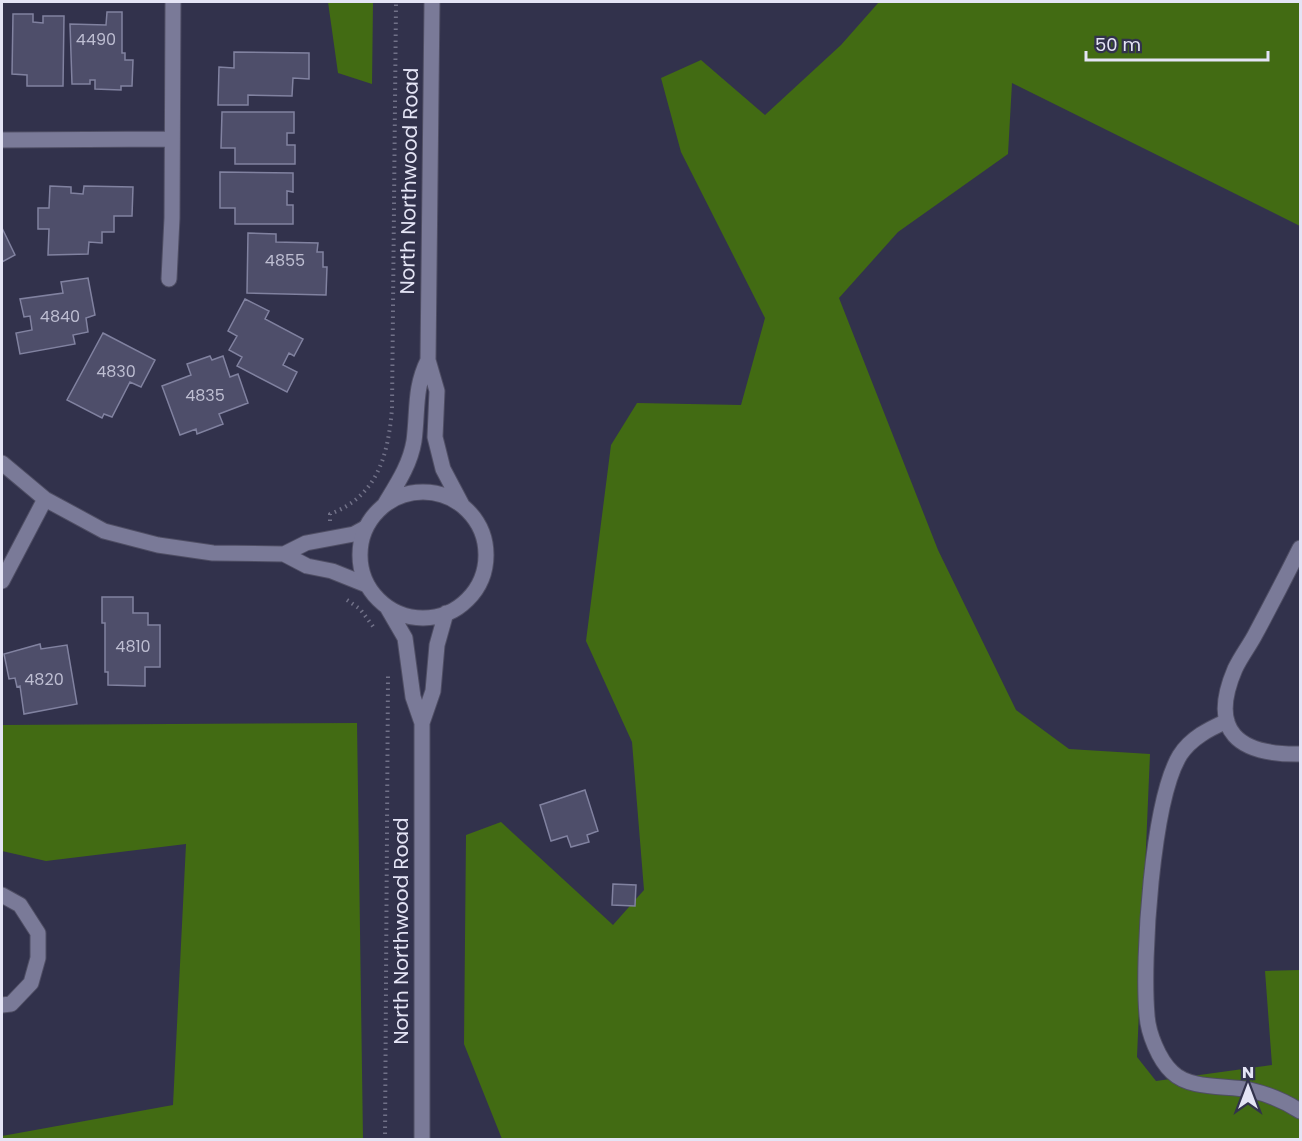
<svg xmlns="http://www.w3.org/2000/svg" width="1302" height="1141" font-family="Poppins,sans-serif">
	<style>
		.forest { fill: #426b13 }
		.building { fill: #4e4e6a; stroke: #8182a0; stroke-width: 1.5 }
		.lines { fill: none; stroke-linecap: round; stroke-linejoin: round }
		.street-casing { stroke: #4f4e64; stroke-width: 17 }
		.secondary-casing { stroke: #4f4e64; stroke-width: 17 }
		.path { stroke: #717188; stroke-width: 4; stroke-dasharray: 1.5 4.5; stroke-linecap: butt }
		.street { stroke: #7a7a98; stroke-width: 15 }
		.secondary { stroke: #7a7a98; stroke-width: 15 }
		.labels { text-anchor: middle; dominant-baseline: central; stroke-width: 4.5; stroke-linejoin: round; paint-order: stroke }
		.number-label { font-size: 16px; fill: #bebed2 }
		.street-label { font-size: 20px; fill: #e4e4f5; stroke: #32324c }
	</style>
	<rect width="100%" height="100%" fill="#32324c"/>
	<!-- forest -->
	<path class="forest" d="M328,2H373L372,84L338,73Z
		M879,2H1300V226L1012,83L1008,154L898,232L839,298L938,550L1016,710L1069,749L1150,754L1137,1057L1156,1081L1272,1065L1265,971L1300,970V1139H502L464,1044L466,835L501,822L613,925L644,890L632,742L586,641L611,445L637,403L741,405L765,318L681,152L661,78L701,60L765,115L841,45Z
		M357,723L363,1139H2V1136L173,1105L186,844L46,861L2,851V725Z"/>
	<!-- building -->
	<path class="building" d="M107,12H122V53H125V60H133L132,86H121V90L95,89V80H90V84H72L70,24L106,25Z
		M13,14H33V22L43,23V16H64L63,86H27V75L12,74Z
		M234,52L309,53V79L293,78L292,96L248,95V105H218L219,67L234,68Z
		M222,112H294V133H287V145H295V164H235V148H221Z
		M220,172L293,173V192L287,191V205H293V224H235V208H220Z
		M50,186L71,187V193L83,194L84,186L133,187L132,216H114V232H102V243L89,242L88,254L48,255L49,229H38V208H49Z
		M2,228L15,255L2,262Z
		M248,233L276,234V242L318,243L317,252H323V267H327L326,295L247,293Z
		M88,278L95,315L86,318L88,332L73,335L75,344L20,354L16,333L32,330L30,316L24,317L20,299L63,293L61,282Z
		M245,299L269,311L265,319L303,339L294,356L289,353L283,365L297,372L287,392L237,366L242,357L229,350L237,336L228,331Z
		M103,333L155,360L141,387L130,382L112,417L104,414L102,418L67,400Z
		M210,356L212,360L223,356L230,377L238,374L248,403L219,414L223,424L197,434L196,429L180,435L162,386L191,375L187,364Z
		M102,597H133V613H148V625H160V667H145V686L108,685V672H105V623H102Z
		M40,644L41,649L67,645L77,704L24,714L20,686L17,687L15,678L9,679L4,654Z
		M585,790L598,831L587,835L589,842L571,847L567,836L551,841L540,805Z
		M613,884L636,885L635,906L612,905Z"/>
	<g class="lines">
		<defs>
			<path id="street" d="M2,140L171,139
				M169,279L172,218L173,2
				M2,463L45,499L104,531L158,545L213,553L284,554L307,566L332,571L367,585
				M1300,548C1286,576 1271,605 1256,633C1250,645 1241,656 1235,669C1208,732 1239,755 1300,754
				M284,554L306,543L354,534L365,528
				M2,581L45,499
				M1227,721C1209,729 1191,738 1180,755C1152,801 1142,959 1147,1015C1148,1033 1159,1060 1172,1072C1190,1090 1227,1085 1250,1090C1267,1094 1286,1102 1300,1111
				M2,895L20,905L38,933V958L31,983L11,1004L2,1005"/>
			<path id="secondary" d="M432,2L428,360L437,391L435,437L443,469L462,505
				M360 555a63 63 0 1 1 126 0a63 63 0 1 1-126 0Z
				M385,504C397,484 410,465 414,441C418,411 414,388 428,360
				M387,607L405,638L413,697L422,723
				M422,1140V723L433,691L437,645L446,613"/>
		</defs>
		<!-- street casing -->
		<use href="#street" class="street-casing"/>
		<!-- secondary casing -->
		<use href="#secondary" class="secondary-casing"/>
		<!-- path -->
		<path class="path" d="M330,521V514C378,496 388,455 392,409L396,2
			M347,600L360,609L375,629
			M385,1140L388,675"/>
		<!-- street -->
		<use href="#street" class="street"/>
		<!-- secondary -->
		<use href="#secondary" class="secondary"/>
	</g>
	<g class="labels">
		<!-- number labels -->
		<g class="number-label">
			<text x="96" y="39">4490</text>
			<text x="285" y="260">4855</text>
			<text x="60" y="316">4840</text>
			<text x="116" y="371">4830</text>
			<text x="205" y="395">4835</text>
			<text x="133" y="646">4810</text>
			<text x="44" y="679">4820</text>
		</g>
		<!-- street labels -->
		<g class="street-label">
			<text transform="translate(409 181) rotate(-89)">North Northwood Road</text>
			<text transform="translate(401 931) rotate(-90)">North Northwood Road</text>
		</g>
	</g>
	<!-- border -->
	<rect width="1302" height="1141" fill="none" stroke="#e4e4f5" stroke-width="6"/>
	<!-- north arrow -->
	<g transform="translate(1248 1087)" stroke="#32324c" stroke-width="4.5" paint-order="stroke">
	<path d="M0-4.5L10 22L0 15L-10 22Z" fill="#e4e4f5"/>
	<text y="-9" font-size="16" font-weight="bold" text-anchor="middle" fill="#e4e4f5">N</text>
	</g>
	<!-- scale -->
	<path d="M1086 51v9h182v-9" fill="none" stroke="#e4e4f5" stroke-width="3"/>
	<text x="1095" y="51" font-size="18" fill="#e4e4f5" stroke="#32324c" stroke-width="4.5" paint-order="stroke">50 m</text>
</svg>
